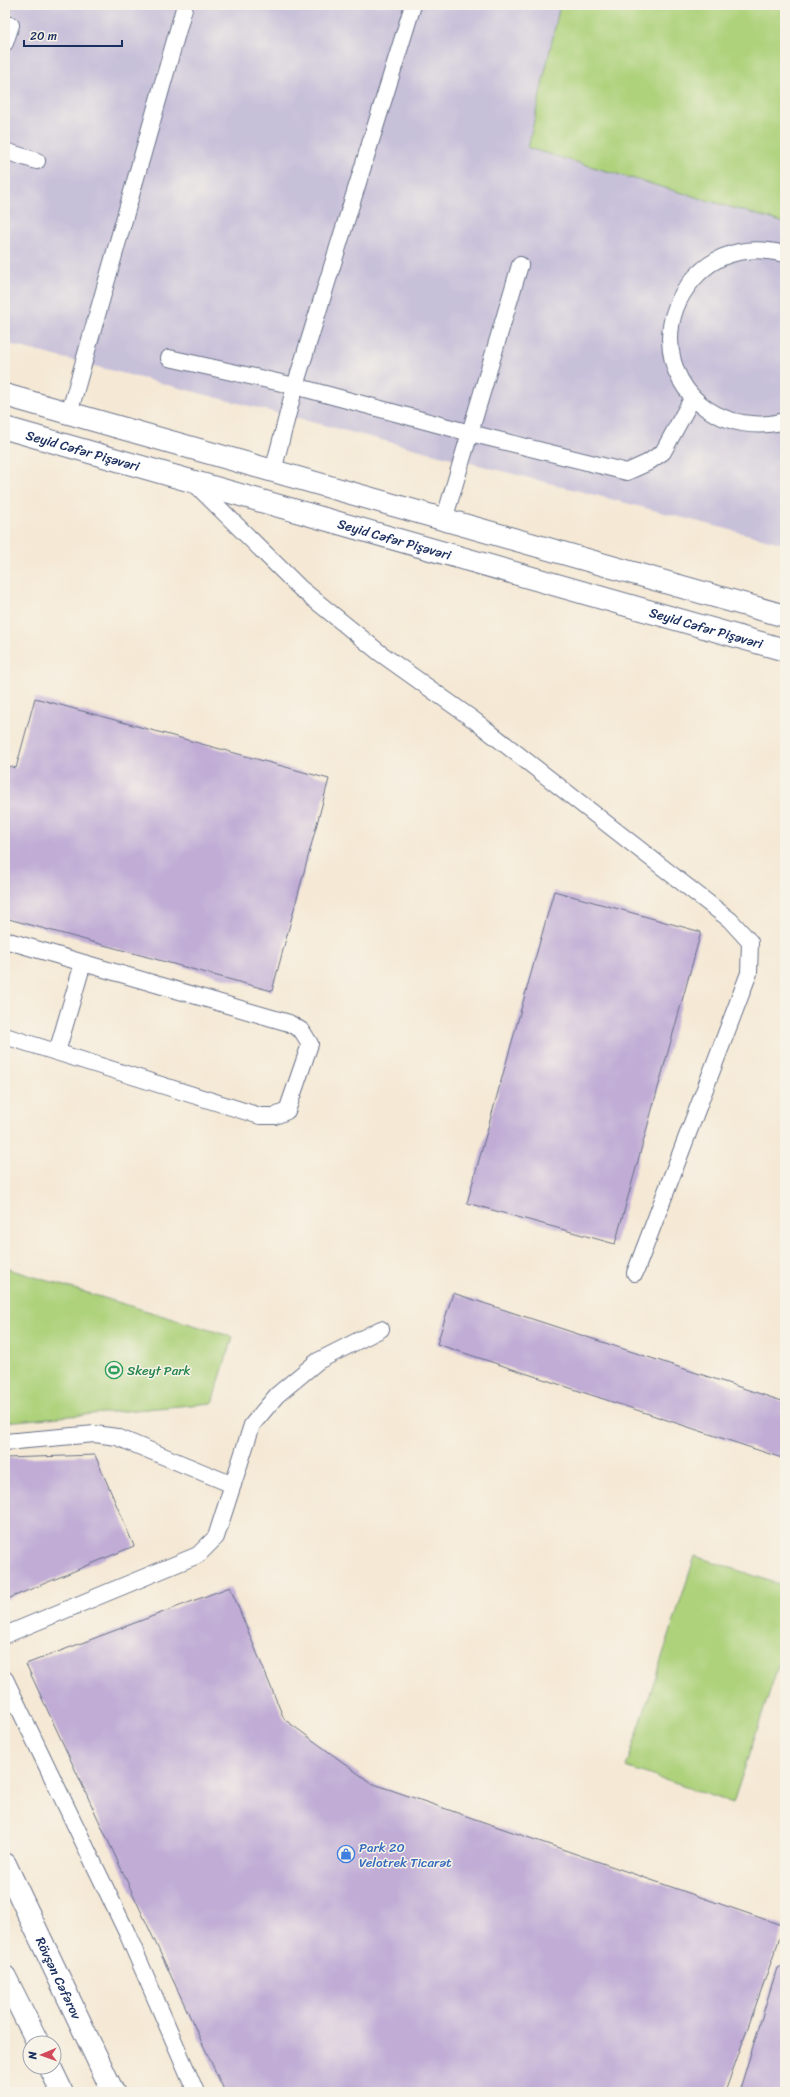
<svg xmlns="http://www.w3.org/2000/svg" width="790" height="2097" font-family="Sriracha,sans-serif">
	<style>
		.industrial { fill: #c7c0d9 }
		.green { fill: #aed27c; stroke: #64806d }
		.building { fill: #c0acd5 }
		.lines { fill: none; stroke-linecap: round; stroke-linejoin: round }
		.service-casing { stroke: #677088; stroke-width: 18 }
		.tertiary-casing { stroke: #677088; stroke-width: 24 }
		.primary-casing { stroke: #677088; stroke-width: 24 }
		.service { stroke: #fff; stroke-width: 16 }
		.tertiary { stroke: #fff; stroke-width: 22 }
		.primary { stroke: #fff; stroke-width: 22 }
		.labels { text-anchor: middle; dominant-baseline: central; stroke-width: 3; stroke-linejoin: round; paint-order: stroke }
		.street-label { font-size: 13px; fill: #1b2f5e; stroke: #f7f3e8 }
		.leisure-label { font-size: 13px; fill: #27864d; stroke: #f7f3e8; text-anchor: start }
		.shop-label { font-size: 13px; fill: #366cbe; stroke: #f7f3e8; text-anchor: start }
	</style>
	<rect width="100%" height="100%" fill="#f7f3e8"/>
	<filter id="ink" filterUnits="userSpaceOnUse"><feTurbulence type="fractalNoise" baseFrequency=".025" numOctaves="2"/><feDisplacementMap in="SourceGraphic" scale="8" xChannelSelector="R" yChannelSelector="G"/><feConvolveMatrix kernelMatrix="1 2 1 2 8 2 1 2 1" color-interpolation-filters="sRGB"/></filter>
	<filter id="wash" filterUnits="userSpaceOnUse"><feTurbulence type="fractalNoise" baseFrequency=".012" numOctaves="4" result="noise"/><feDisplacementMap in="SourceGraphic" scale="16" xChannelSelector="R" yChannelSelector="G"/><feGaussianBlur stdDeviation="0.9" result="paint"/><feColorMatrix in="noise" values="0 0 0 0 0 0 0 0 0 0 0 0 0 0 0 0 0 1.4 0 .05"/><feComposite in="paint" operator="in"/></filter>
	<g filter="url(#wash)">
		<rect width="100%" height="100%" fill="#f5e9d5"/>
		<!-- industrial -->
		<path class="industrial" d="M5,5H560L528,148L785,223V544L5,343Z"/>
		<!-- green -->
		<path class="green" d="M560,5H785V223L528,148Z
			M5,1268L233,1337L212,1403L5,1422Z
			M695,1556L785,1586V1645L733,1803L626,1767Z"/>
		<g id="blocks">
			<!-- building -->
			<path class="building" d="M35,698L329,779L272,991L5,918V765L16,768Z
				M554,891L701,932L615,1244L467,1203Z
				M453,1293L785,1402V1459L437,1344Z
				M95,1455L134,1546L5,1600V1458Z
				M230,1587L284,1719L371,1783L784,1926L725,2092H225L26,1664Z
				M785,1965V2092H739L777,1968Z"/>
		</g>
	</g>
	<g filter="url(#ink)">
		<use href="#blocks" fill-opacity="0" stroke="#677088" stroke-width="1"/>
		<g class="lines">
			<defs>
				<path id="service" d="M5,43L11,25
					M5,151L37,161
					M785,254C772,251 759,249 746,251C703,255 670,297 670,339C671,401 729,436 785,421
					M169,358L295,386L470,433L627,472L647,463L663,452L693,397
					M69,414L185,5
					M273,471L295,386L413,5
					M193,482L300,588L380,653L474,720L730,920L750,942L749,973L635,1273
					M444,520L520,265
					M5,940L289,1023L302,1031L310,1044L287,1111L275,1116H260L5,1036
					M57,1052L83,963
					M5,1442L95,1434L117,1437L233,1485
					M5,1635L198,1555L216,1537L252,1425L277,1395L318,1361L381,1329
					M5,1679L127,1933L196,2092"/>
				<g id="tertiary">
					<path d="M5,395L785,616"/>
					<path id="s1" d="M5,428L785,650"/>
				</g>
				<g id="primary">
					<path id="s2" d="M5,1864L113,2092"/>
					<path d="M5,1977L38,2043"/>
					<path d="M50,2067L62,2092"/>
				</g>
			</defs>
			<!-- service casing -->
			<use href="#service" class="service-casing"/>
			<!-- tertiary casing -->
			<use href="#tertiary" class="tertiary-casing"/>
			<!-- primary casing -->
			<use href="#primary" class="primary-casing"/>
			<!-- service -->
			<use href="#service" class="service"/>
			<!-- tertiary -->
			<use href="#tertiary" class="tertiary"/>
			<!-- primary -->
			<use href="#primary" class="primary"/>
		</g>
	</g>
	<!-- icons -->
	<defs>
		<symbol id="stadium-ring" viewBox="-11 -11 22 22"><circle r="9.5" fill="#f7f3e8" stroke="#2e9e5b" stroke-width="1.5"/><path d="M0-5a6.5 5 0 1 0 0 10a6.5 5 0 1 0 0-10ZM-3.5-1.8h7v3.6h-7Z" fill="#2e9e5b"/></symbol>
		<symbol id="shop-ring" viewBox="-11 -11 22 22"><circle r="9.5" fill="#f7f3e8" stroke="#3f7fe0" stroke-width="1.5"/><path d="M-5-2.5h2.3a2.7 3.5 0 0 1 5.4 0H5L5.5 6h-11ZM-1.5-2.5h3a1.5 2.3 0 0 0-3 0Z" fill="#3f7fe0"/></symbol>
	</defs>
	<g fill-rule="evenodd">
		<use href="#stadium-ring" x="104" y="1360" width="20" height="20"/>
		<use href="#shop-ring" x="336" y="1844" width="20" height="20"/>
	</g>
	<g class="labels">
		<!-- street labels -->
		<g class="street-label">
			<text stroke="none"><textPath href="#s1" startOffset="81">Seyid Cəfər Pişəvəri</textPath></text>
			<text stroke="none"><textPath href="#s1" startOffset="405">Seyid Cəfər Pişəvəri</textPath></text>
			<text stroke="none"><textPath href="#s1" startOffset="729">Seyid Cəfər Pişəvəri</textPath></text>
			<text stroke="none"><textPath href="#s2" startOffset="126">Rövşən Cəfərov</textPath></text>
		</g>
		<!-- leisure labels -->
		<g class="leisure-label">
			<text x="127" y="1370">Skeyt Park</text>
		</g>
		<!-- shop labels -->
		<g class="shop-label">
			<text x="359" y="1847">Park 20<tspan x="359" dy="15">Velotrek Ticarət</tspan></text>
		</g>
	</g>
	<!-- margin -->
	<rect width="790" height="2097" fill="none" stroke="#f7f3e8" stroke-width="20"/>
	<!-- north arrow -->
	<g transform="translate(42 2055) rotate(268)"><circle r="19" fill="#f7f3e8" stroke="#9fa5b1"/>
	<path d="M0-3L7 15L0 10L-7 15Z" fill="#d1495b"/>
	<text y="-6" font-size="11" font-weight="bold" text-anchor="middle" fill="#1b2f5e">N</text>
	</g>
	<!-- scale -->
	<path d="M24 40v6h98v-6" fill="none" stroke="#1b2f5e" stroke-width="2"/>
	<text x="30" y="40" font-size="12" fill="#1b2f5e" stroke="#f7f3e8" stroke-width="3" paint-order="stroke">20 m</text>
</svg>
